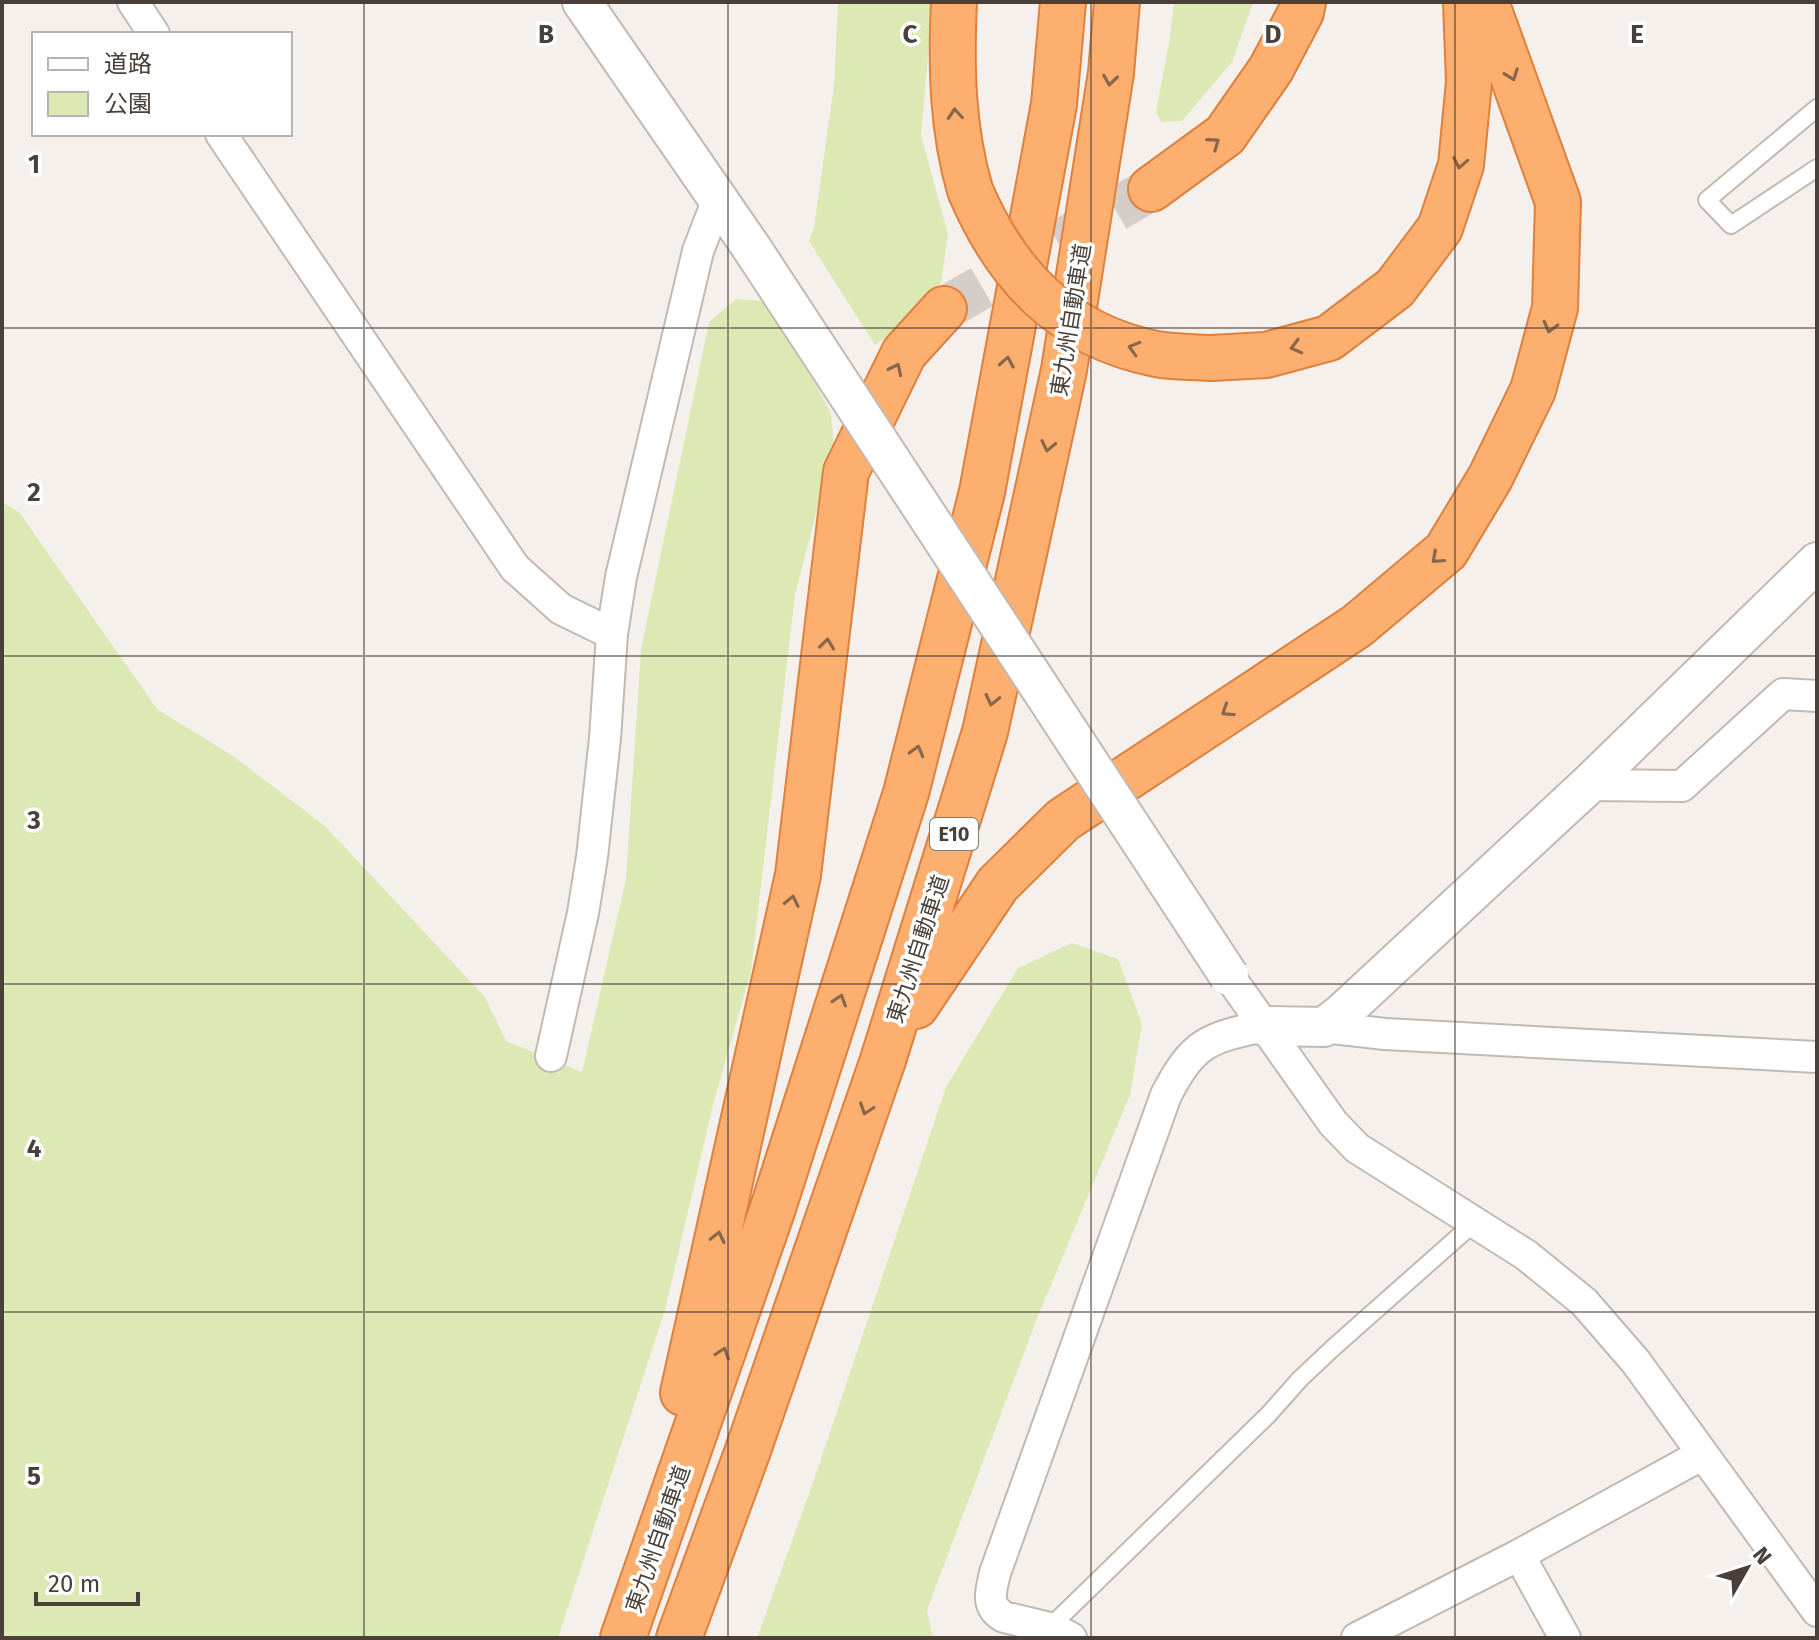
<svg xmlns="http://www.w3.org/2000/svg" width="1819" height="1640" font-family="'Fira Sans','Noto Sans JP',sans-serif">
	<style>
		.green { fill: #dde9b5 }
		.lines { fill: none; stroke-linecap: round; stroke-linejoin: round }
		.motorway-tunnel { stroke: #d4cdc8; stroke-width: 44; stroke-dasharray: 44 22; stroke-linecap: butt }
		.service-casing { stroke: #c4b9b1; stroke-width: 20 }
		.minor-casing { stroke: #c4b9b1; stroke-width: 34 }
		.tertiary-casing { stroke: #c4b9b1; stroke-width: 42 }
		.motorway-casing { stroke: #de803e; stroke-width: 48 }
		.service { stroke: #fff; stroke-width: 16 }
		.minor { stroke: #fff; stroke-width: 30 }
		.tertiary { stroke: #fff; stroke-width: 38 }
		.motorway { stroke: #fdaf6f; stroke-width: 44 }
		.tertiary-bridge-casing { stroke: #c4b9b1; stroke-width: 42; stroke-linecap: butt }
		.motorway-bridge-casing { stroke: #de803e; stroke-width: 48; stroke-linecap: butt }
		.tertiary-bridge { stroke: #fff; stroke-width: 38 }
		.motorway-bridge { stroke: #fdaf6f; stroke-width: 44 }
		.oneway { stroke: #89674c }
		.grid { fill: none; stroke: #4a4039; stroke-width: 2; stroke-opacity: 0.55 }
		.labels { text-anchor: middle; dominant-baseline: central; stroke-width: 7; stroke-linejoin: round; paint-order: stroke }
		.shield { fill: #fff; stroke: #807974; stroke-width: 2 }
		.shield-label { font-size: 20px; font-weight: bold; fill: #4a4039 }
		.street-label { font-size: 22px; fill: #4a4039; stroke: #fff }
		.grid-label { font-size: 26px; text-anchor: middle; font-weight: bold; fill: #4a4039; stroke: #fff; stroke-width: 7; stroke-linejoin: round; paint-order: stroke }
	</style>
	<rect width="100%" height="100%" fill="#f6f0ec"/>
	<!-- green -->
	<path class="green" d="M838,2H933L921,135L948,234L941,283L907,323L875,345L809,241L814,227L834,85Z
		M1174,2H1253L1232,62L1182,121L1161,122L1156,112L1169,43Z
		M736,299L762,301L781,322L831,413L834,444L795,595L751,971L713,1105L665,1310L558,1638H2V502L19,512L157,709L233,756L325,826L484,996L506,1041L582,1072L626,879L641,649L709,322Z
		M1072,943L1118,959L1142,1024L1130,1095L1036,1321L927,1610L933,1638H757L815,1477L946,1087L1018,968Z"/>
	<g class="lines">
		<!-- motorway-tunnel -->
		<path class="motorway-tunnel" d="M944,309L1151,189"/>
		<defs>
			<path id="service" d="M1817,108L1707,200L1731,225L1817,168
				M1050,1627L1268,1415L1300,1379L1334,1347L1474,1223"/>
			<path id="minor" d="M133,2L154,34
				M221,134L515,568L561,609L612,634
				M1588,785L1682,786L1783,694L1817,696
				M1229,976L1333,1123L1357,1148L1526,1255L1584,1302L1636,1362L1817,1611
				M1324,1027L1385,1034L1817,1057
				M551,1056L583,913L592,857L605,738L612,634L621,577L698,251L718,199
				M1519,1555L1565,1638
				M1071,1638L1054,1629L1004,1617C985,1606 991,1591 995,1573L1166,1095C1193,1043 1207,1038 1264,1026
				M1357,1638L1519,1555L1701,1455"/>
			<path id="tertiary" d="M582,2L751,247
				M1264,1026L1324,1027L1342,1013L1588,785L1817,562"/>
			<path id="motorway" d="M954,2C951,66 952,128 970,190
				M1151,189L1225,135L1271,69L1301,12L1303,2
				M1211,358L1266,355L1329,338L1395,288L1440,228L1461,165L1469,82L1466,2
				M916,1006L998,884L1063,820L1357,626L1446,551L1490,478L1533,390L1555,308L1558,202L1486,2
				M683,1393L798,875L846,472L904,353L944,309
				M623,1638L772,1211L906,793L982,492L1054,104L1063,2
				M679,1638L747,1453L883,1060L985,732L1064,370L1111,73L1117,2"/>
		</defs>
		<!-- service casing -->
		<use href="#service" class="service-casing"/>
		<!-- minor casing -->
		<use href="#minor" class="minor-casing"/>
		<!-- tertiary casing -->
		<use href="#tertiary" class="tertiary-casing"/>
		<!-- motorway casing -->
		<use href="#motorway" class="motorway-casing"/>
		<!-- service -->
		<use href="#service" class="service"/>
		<!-- minor -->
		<use href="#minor" class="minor"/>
		<!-- tertiary -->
		<use href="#tertiary" class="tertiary"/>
		<!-- motorway -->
		<use href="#motorway" class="motorway"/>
		<defs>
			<path id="tertiary-bridge" d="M751,247L1229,976"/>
			<path id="motorway-bridge" d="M970,190C1006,275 1062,335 1156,354C1174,357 1193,357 1211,358"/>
		</defs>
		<!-- tertiary-bridge casing -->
		<use href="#tertiary-bridge" class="tertiary-bridge-casing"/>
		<!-- motorway-bridge casing -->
		<use href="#motorway-bridge" class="motorway-bridge-casing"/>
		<!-- tertiary-bridge -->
		<use href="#tertiary-bridge" class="tertiary-bridge"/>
		<!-- motorway-bridge -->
		<use href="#motorway-bridge" class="motorway-bridge"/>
	</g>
	<!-- one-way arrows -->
	<defs><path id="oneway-chevron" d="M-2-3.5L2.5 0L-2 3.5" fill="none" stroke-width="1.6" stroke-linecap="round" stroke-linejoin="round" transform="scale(2)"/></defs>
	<g class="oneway">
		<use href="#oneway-chevron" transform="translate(1512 75) rotate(70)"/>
		<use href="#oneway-chevron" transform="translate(1110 80) rotate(98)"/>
		<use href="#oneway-chevron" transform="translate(955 114) rotate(-94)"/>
		<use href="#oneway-chevron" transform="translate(1214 143) rotate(-36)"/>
		<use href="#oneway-chevron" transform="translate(1460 163) rotate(101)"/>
		<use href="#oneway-chevron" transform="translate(1550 327) rotate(105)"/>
		<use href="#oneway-chevron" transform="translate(1296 347) rotate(165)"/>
		<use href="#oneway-chevron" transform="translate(1134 348) rotate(-164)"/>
		<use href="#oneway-chevron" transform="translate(1007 362) rotate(-80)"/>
		<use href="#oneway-chevron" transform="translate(896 369) rotate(-64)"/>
		<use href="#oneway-chevron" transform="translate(1048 446) rotate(102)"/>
		<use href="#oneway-chevron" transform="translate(1437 558) rotate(138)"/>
		<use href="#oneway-chevron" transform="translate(827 644) rotate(-83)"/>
		<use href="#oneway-chevron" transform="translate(992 700) rotate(103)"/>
		<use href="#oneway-chevron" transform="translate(1227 711) rotate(147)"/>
		<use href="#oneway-chevron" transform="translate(917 751) rotate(-75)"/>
		<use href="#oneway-chevron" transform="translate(792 901) rotate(-78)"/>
		<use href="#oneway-chevron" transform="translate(840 1000) rotate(-72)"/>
		<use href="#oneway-chevron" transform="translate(866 1109) rotate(109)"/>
		<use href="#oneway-chevron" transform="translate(718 1237) rotate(-77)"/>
		<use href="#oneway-chevron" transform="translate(723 1353) rotate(-71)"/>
	</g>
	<!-- grid -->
	<path class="grid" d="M364,2V1638M728,2V1638M1091,2V1638M1455,2V1638M2,328H1817M2,656H1817M2,984H1817M2,1312H1817"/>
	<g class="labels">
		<!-- shield labels -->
		<rect class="shield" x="930" y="818" width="48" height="32" rx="6"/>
		<g class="shield-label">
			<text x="954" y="834">E10</text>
		</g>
		<!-- street labels -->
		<g class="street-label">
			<text transform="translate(1071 320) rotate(-81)">東九州自動車道</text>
			<text transform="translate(918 949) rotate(-72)">東九州自動車道</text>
			<text transform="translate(658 1539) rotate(-71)">東九州自動車道</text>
		</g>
	</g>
	<g class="grid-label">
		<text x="546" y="43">B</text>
		<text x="910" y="43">C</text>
		<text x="1273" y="43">D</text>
		<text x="1637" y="43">E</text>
		<text x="34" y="173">1</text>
		<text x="34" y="501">2</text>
		<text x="34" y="829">3</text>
		<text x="34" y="1157">4</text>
		<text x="34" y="1485">5</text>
	</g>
	<!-- border -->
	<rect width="1819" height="1640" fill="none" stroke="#4a4039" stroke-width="8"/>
	<!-- legend -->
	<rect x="32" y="32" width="260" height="104" fill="#ffffff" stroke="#b7b3b0" stroke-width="2"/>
	<rect x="48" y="58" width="40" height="12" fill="#ffffff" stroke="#b7b3b0" stroke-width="2"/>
	<text x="104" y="72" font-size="24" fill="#4a4039">道路</text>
	<rect x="48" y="92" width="40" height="24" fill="#dde9b5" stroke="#b7b3b0" stroke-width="2"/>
	<text x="104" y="112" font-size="24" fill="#4a4039">公園</text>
	<!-- north arrow -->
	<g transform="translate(1747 1568) rotate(51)" stroke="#ffffff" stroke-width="6" paint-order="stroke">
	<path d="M0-6L14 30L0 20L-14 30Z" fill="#4a4039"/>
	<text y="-12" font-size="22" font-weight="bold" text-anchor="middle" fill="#4a4039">N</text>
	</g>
	<!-- scale -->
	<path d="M36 1592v12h102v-12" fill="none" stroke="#4a4039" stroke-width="4"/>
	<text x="48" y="1592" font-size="24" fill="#4a4039" stroke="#ffffff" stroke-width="6" paint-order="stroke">20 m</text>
</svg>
